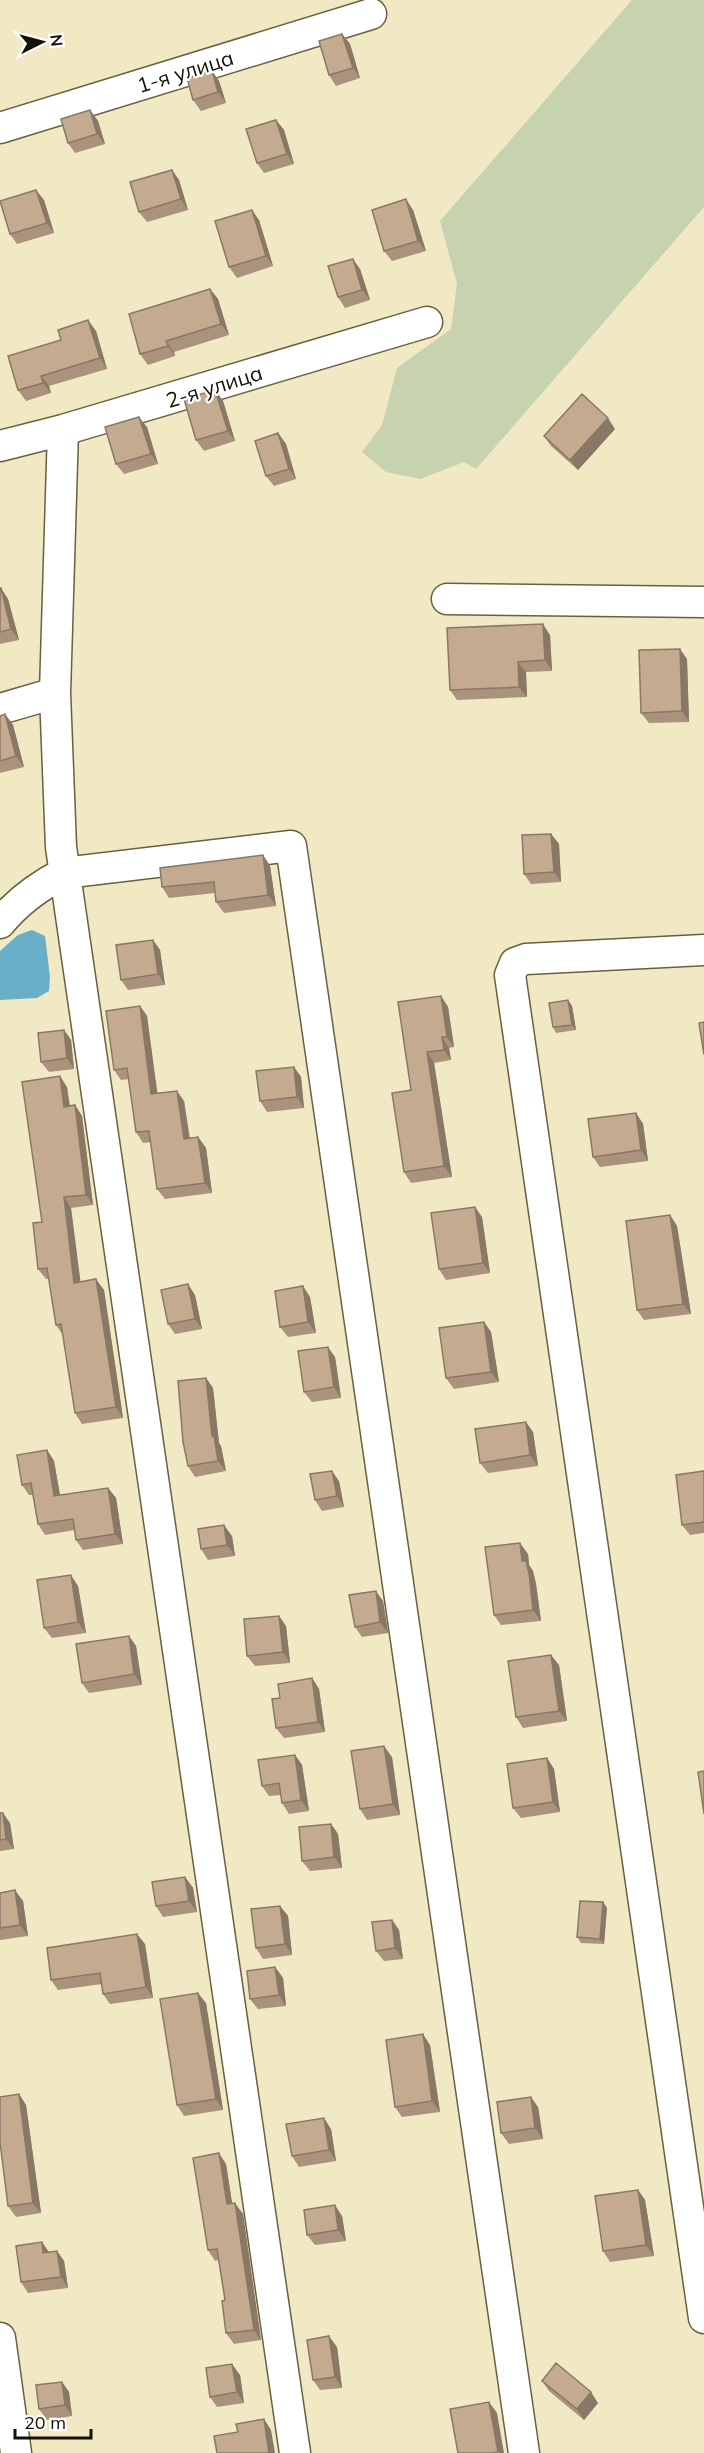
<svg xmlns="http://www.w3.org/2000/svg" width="704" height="2453" font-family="Mulish,sans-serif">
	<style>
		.green { fill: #c7d2ae }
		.water { fill: #69afc8 }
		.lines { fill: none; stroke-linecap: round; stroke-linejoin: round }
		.street-casing { stroke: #686041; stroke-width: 33 }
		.street { stroke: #fff; stroke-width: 30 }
		.wall { fill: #a9937c }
		.shaded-wall { fill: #897865 }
		.building { fill: #c4ab90; stroke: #897865; stroke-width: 1.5 }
		.labels { text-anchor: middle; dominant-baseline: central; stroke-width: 4.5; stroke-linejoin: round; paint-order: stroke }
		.street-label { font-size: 21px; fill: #141105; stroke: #fff }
	</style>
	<rect width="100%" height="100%" fill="#f1e8c4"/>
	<!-- green -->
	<path class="green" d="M632,0H704V207L476,469L464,462L420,479L386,472L362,452L382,425L397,368L451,329L457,284L440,221Z"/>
	<!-- water -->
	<path class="water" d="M32,930L45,936L50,977L49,991L37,998L0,1000V951L18,935Z"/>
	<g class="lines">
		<defs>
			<path id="street" d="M0,128L371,14
				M63,430L55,693L61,847L295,2453
				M0,446L63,430L427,322
				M447,599L704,602
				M0,709L55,693
				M0,923C18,901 39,886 64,873L291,846L524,2453
				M704,950L526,959L515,963L510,975L704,2318
				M0,2338L16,2453"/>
		</defs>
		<!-- street casing -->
		<use href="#street" class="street-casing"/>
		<!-- street -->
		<use href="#street" class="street"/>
	</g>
	<!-- wall -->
	<path class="wall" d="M342,34L350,44L360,78L336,86L329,75Z
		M212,71L219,81L226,103L201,111L193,100Z
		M90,110L98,121L105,144L75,153L68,143Z
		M276,120L284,130L294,164L264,173L257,163Z
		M172,170L179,180L188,210L147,222L139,212Z
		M44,200L54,233L17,244L10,234Z
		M413,210L426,251L392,261L384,251Z
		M259,220L273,266L237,278L229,267Z
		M360,269L370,300L345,308L338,297Z
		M210,289L218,299L229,335L174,352L175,356L148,365L140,354Z
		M96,331L107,369L49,386L51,393L26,401L18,390Z
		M215,390L223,401L235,441L204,451L196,440Z
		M147,427L158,464L124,474L116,464Z
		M615,429L578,470L551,446L544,436Z
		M278,433L286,444L296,479L274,486L266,476Z
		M0,588L8,599L19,640L0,644Z
		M550,635L552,671L526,672L527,697L457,700L450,690Z
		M687,659L689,722L649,723L641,713Z
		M5,714L13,725L24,767L0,773V716Z
		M551,834L559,844L561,882L531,884L524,874Z
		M263,855L270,866L276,906L224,913L216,902L215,893L169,898L162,887Z
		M153,940L160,950L165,985L128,990L121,980Z
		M441,996L448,1007L454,1047L449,1048L451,1060L434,1063L452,1177L411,1183L404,1172L411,1090Z
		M568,1000L572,1006L576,1030L556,1033L553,1027Z
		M140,1006L147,1016L157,1093L184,1101L190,1138L198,1137L206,1148L212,1193L165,1199L157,1189L151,1142L143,1143L136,1132L129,1079L121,1080L114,1070Z
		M64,1030L71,1040L74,1069L49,1072L41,1062Z
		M294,1067L301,1077L304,1108L267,1112L260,1101Z
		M67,1087L70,1106L75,1105L82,1116L93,1205L71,1208L80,1282L104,1290L123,1418L82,1424L75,1413L63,1335L56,1325L49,1279H46L38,1269L42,1222Z
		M636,1113L643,1124L648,1161L600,1167L593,1157Z
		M670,1215L677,1226L691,1314L644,1320L637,1310Z
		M482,1217L490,1273L446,1280L439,1269Z
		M195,1295L202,1329L175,1334L168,1324Z
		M310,1297L316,1333L288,1337L280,1327Z
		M484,1322L491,1332L499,1382L454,1389L446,1378Z
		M335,1357L341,1398L312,1402L304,1392Z
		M206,1378L213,1388L219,1443L221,1446L226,1471L195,1477L188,1466Z
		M533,1432L538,1466L488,1473L480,1463Z
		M47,1450L54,1461L60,1495L108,1488L116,1498L123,1544L83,1550L76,1540L75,1530L45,1535L38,1524L33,1495H29L22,1485Z
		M704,1471V1533L690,1535L682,1525Z
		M339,1481L344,1507L322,1511L315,1500Z
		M232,1536L235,1556L208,1560L201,1549Z
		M528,1554L529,1565L533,1571L536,1584L541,1621L501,1625L494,1615Z
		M78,1586L86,1633L52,1638L44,1628Z
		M383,1601L388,1633L362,1637L355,1627Z
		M279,1616L286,1626L290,1663L255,1666L247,1656Z
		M129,1636L136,1646L142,1685L89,1693L82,1683Z
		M559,1665L567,1721L523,1728L516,1717Z
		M312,1678L319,1689L325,1732L284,1738L276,1728L280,1698Z
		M295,1755L302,1765L309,1811L289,1814L282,1803L281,1795L269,1796L262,1786Z
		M392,1757L400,1815L367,1820L360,1809Z
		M547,1758L554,1769L560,1812L521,1818L513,1808Z
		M0,1811V1813L10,1823L14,1849L0,1851Z
		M331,1824L338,1834L342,1868L310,1871L302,1861Z
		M185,1877L193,1888L197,1912L163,1917L156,1906Z
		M0,1893L23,1901L28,1936L0,1940Z
		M603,1902L607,1908L604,1944L581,1943L577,1937Z
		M280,1906L288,1916L292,1955L263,1959L256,1948Z
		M392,1920L399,1930L403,1959L384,1961L376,1951Z
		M145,1944L153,1998L110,2004L103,1994L102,1984L58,1990L51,1980Z
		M275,1967L283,1978L286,2006L258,2009L250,1999Z
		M206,2003L223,2110L184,2116L177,2105Z
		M430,2045L440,2112L402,2117L395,2107Z
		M19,2094L26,2105L41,2213L16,2217L8,2206Z
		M538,2107L543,2139L509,2144L501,2133Z
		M331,2129L336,2161L299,2167L292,2156Z
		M226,2164L232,2203L243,2214L261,2340L234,2344L226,2333L225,2300L219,2260L215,2261L208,2250Z
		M638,2190L645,2200L654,2256L610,2262L603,2251Z
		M342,2216L346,2241L315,2245L307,2235Z
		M42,2242L49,2252L57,2251L64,2261L68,2288L28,2293L21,2282Z
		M337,2347L342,2388L320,2390L313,2380Z
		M240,2375L244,2403L217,2407L210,2397Z
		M542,2381L598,2403L584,2420L549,2391Z
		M62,2382L69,2392L72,2416L47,2420L39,2409Z"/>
	<!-- shaded-wall -->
	<path class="shaded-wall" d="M342,34L350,44L360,78L353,68Z
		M212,71L219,81L226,103L218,92Z
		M90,110L98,121L105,144L97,134Z
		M276,120L284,130L294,164L287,154Z
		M172,170L179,180L188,210L181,199Z
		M36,190L44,200L54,233L47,223Z
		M406,199L413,210L426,251L418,241Z
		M252,210L259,220L273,266L266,256Z
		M353,259L360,269L370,300L362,290Z
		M210,289L218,299L229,335L221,324Z
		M88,320L96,331L107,369L100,358Z
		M166,341L174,352L175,356L168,346Z
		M41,376L49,386L51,393L43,383Z
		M215,390L223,401L235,441L228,431Z
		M139,417L147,427L158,464L151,454Z
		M608,418L615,429L578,470L570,460Z
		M278,433L286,444L296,479L289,469Z
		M1,588L8,599L19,640L11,629Z
		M543,624L550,635L552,671L545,660Z
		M680,649L687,659L689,722L682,711Z
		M518,662L526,672L527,697L519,687Z
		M5,714L13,725L24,767L16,756Z
		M551,834L559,844L561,882L554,872Z
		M263,855L270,866L276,906L268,895Z
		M153,940L160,950L165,985L158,974Z
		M441,996L448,1007L454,1047L447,1037Z
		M568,1000L572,1006L576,1030L572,1025Z
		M140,1006L147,1016L159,1105L151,1094Z
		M64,1030L71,1040L74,1069L67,1058Z
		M442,1037L449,1048L451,1060L444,1050Z
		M427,1052L434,1063L452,1177L444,1166Z
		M294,1067L301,1077L304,1108L297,1097Z
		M60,1076L67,1087L71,1117L64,1107Z
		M177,1091L184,1101L191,1150L184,1139Z
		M75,1105L82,1116L93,1205L86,1195Z
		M636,1113L643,1124L648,1161L641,1150Z
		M198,1137L206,1148L212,1193L205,1183Z
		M64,1197L71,1208L82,1293L74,1283Z
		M475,1207L482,1217L490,1273L483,1263Z
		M670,1215L677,1226L691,1314L683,1304Z
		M96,1279L104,1290L123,1418L116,1407Z
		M188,1284L195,1295L202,1329L195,1319Z
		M303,1286L310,1297L316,1333L308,1322Z
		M484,1322L491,1332L499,1382L491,1372Z
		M328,1347L335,1357L341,1398L334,1387Z
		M206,1378L213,1388L219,1443L221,1446L226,1471L218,1461L212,1436Z
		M526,1422L533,1432L538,1466L530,1455Z
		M47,1450L54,1461L62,1507L54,1496Z
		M332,1471L339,1481L344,1507L337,1496Z
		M108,1488L116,1498L123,1544L115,1534Z
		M224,1525L232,1536L235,1556L227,1545Z
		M520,1543L528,1554L529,1565L533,1571L536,1584L541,1621L533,1610L522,1561Z
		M71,1575L78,1586L86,1633L78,1622Z
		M376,1591L383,1601L388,1633L380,1622Z
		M279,1616L286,1626L290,1663L283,1652Z
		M129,1636L136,1646L142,1685L134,1674Z
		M551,1655L559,1665L567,1721L559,1711Z
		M312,1678L319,1689L325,1732L318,1722Z
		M384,1746L392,1757L400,1815L393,1804Z
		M295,1755L302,1765L309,1811L301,1800Z
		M547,1758L554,1769L560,1812L553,1802Z
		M3,1813L10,1823L14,1849L6,1839Z
		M331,1824L338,1834L342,1868L334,1857Z
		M185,1877L193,1888L197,1912L189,1901Z
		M15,1890L23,1901L28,1936L20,1925Z
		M603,1902L607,1908L604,1944L600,1939Z
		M280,1906L288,1916L292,1955L285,1944Z
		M392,1920L399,1930L403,1959L395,1948Z
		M137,1934L145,1944L153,1998L146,1987Z
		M275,1967L283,1978L286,2006L279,1995Z
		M198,1993L206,2003L223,2110L216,2099Z
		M423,2034L430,2045L440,2112L432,2101Z
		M19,2094L26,2105L41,2213L33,2203Z
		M531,2097L538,2107L543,2139L535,2128Z
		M324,2118L331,2129L336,2161L329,2150Z
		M219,2153L226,2164L234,2215L227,2204Z
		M638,2190L645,2200L654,2256L646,2245Z
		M235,2203L243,2214L261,2340L254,2330Z
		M335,2205L342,2216L346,2241L338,2230Z
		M42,2242L49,2253H43Z
		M57,2251L64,2261L68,2288L61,2277Z
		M329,2336L337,2347L342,2388L335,2377Z
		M232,2364L240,2375L244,2403L237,2392Z
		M62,2382L69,2392L72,2416L65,2405Z
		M591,2392L598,2403L584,2420L577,2409Z
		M489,2402L497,2413L504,2453H499L498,2452Z
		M264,2419L271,2430L275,2453H269Z"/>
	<!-- building -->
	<path class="building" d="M342,34L353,68L329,75L319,41Z
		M212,71L218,92L193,100L187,78Z
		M90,110L97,134L68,143L61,119Z
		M276,120L287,154L257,163L246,129Z
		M172,170L181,199L139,212L130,182Z
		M36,190L47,223L10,234L0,201Z
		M406,199L418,241L384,251L372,210Z
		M252,210L266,256L229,267L215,221Z
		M353,259L362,290L338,297L328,266Z
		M210,289L221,324L166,341L168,346L140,354L129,314Z
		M88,320L100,358L41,376L43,383L18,390L8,356L61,340L58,330Z
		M215,390L228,431L196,440L184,399Z
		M582,394L608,418L570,460L544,436Z
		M139,417L151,454L116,464L105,427Z
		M278,433L289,469L266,476L255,441Z
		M0,588H1L11,629L0,632Z
		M543,624L545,660L518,662L519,687L450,690L447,628Z
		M680,649L682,711L641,713L639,650Z
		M5,714L16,756L0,761V716Z
		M551,834L554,872L524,874L522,835Z
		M263,855L268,895L216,902L214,882L162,887L160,868Z
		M153,940L158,974L121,980L116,945Z
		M441,996L447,1037H442L444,1050L427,1052L444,1166L404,1172L392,1093L411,1090L398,1002Z
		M568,1000L572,1025L553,1027L549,1003Z
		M140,1006L151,1094L177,1091L184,1139L198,1137L205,1183L157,1189L149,1131L136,1132L127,1068L114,1070L106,1011Z
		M704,1022V1055L699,1023Z
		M64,1030L67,1058L41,1062L38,1033Z
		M294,1067L297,1097L260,1101L256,1071Z
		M60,1076L64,1107L75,1105L86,1195L64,1197L74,1283L96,1279L116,1407L75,1413L61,1324L56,1325L47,1268L38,1269L33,1223L42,1222L22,1082Z
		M636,1113L641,1150L593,1157L588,1119Z
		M475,1207L483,1263L439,1269L431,1213Z
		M670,1215L683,1304L637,1310L626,1221Z
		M188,1284L195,1319L168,1324L161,1290Z
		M303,1286L308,1322L280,1327L275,1291Z
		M484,1322L491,1372L446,1378L439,1328Z
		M328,1347L334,1387L304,1392L298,1351Z
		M206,1378L212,1436H214L218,1461L188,1466L183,1442L178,1381Z
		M526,1422L530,1455L480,1463L475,1429Z
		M47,1450L54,1496L108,1488L115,1534L76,1540L73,1519L38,1524L31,1483L22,1485L17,1455Z
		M332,1471L337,1496L315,1500L310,1474Z
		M704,1471V1522L682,1525L676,1475Z
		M224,1525L227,1545L201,1549L198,1529Z
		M520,1543L522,1561H526L529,1573L533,1610L494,1615L485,1547Z
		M71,1575L78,1622L44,1628L37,1580Z
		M376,1591L380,1622L355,1627L349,1595Z
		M279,1616L283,1652L247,1656L244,1619Z
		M129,1636L134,1674L82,1683L76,1644Z
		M551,1655L559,1711L516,1717L508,1661Z
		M312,1678L318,1722L276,1728L272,1699L280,1698L278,1684Z
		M384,1746L393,1804L360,1809L351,1751Z
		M295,1755L301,1800L282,1803L279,1783L262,1786L258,1760Z
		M547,1758L553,1802L513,1808L507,1764Z
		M704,1771V1814L698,1772Z
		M0,1813H3L6,1839L0,1840Z
		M331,1824L334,1857L302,1861L299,1827Z
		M185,1877L189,1901L156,1906L152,1882Z
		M15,1890L20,1925L0,1928V1893Z
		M580,1901L603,1902L600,1939L577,1937Z
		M280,1906L285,1944L256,1948L251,1909Z
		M392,1920L395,1948L376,1951L372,1922Z
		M137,1934L146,1987L103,1994L100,1973L51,1980L47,1948Z
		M275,1967L279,1995L250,1999L247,1971Z
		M198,1993L216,2099L177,2105L160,1999Z
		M423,2034L432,2101L395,2107L386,2040Z
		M19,2094L33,2203L8,2206L0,2142V2097Z
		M531,2097L535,2128L501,2133L497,2102Z
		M324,2118L329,2150L292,2156L286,2124Z
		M219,2153L227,2204L235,2203L254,2330L226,2333L222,2301L225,2300L217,2249L208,2250L193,2158Z
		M638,2190L646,2245L603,2251L595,2196Z
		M335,2205L338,2230L307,2235L304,2210Z
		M42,2242L43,2253L57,2251L61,2277L21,2282L16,2246Z
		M329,2336L335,2377L313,2380L307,2340Z
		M556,2363L591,2392L577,2409L542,2381Z
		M232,2364L237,2392L210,2397L206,2368Z
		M62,2382L65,2405L39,2409L36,2385Z
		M489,2402L498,2452L492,2453H458L450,2409Z
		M264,2419L269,2453H217L214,2436L238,2432L236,2424Z"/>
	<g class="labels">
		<!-- street labels -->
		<g class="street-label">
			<text transform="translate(185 71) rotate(-17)">1-я улица</text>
			<text transform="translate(214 386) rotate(-17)">2-я улица</text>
		</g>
	</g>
	<!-- north arrow -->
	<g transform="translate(42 42) rotate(84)" stroke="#ffffff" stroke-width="4.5" paint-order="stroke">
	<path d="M0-4.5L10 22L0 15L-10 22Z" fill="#141105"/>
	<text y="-9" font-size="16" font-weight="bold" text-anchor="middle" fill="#141105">N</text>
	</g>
	<!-- scale -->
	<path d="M15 2429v9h76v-9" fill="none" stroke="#141105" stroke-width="3"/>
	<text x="24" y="2429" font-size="18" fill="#141105" stroke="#ffffff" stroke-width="4.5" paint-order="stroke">20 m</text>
</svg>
